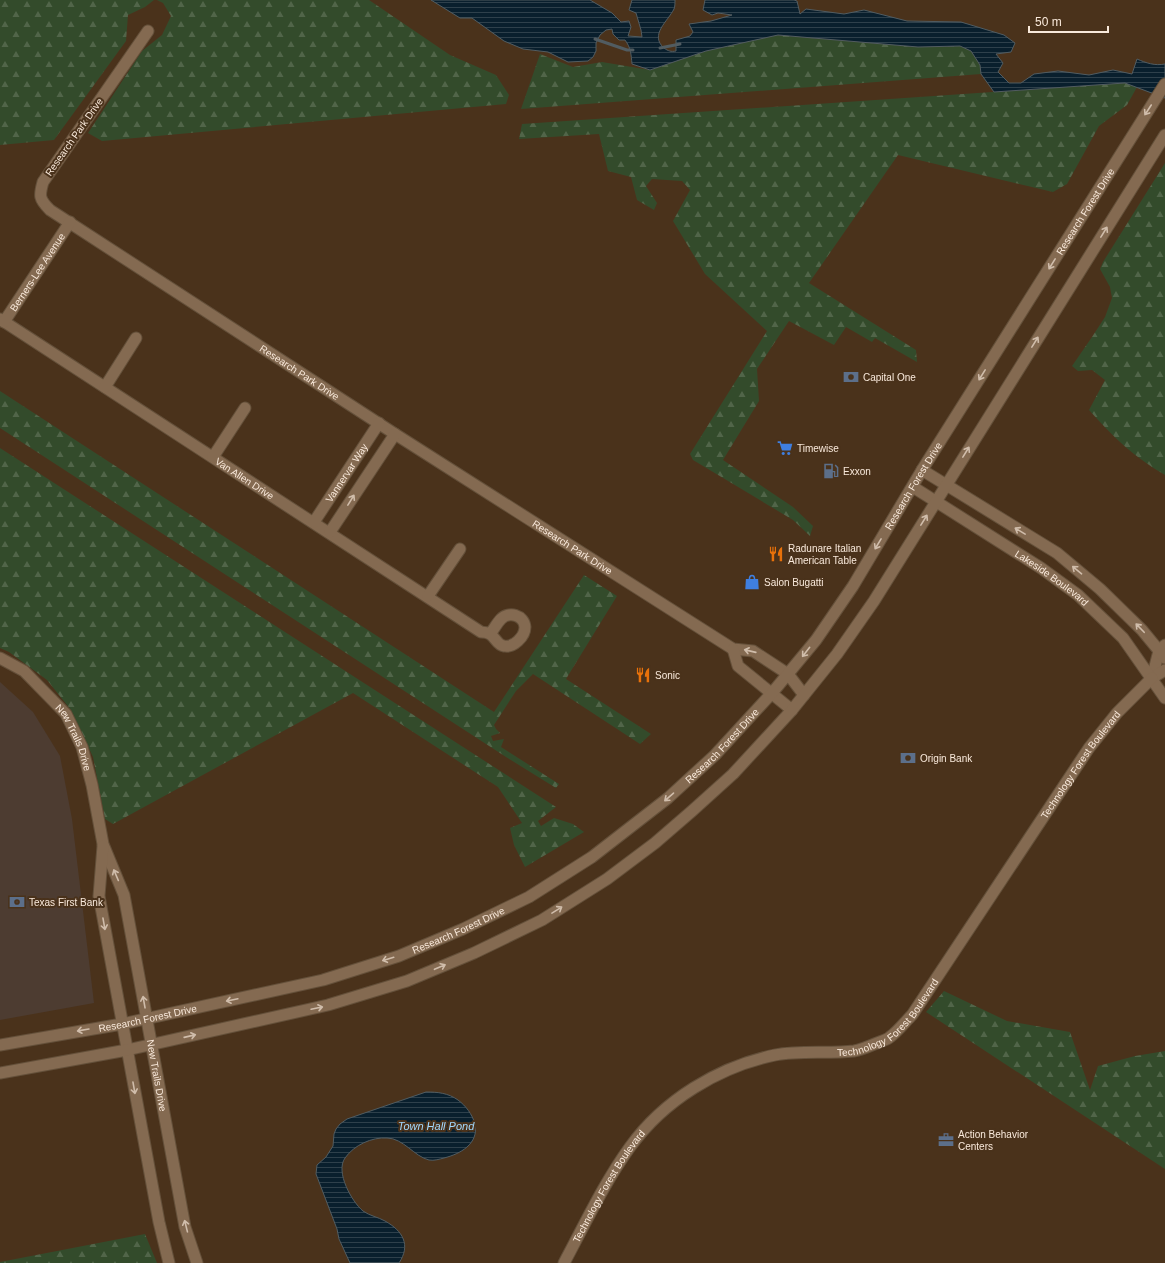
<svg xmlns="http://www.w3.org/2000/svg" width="1165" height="1263" font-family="Helvetica,sans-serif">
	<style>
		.commercial { fill: #4d3c31 }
		.forest { fill: url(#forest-firs) }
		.water { fill: url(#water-rules); stroke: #515c61 }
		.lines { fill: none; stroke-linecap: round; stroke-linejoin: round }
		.stream { stroke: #515c61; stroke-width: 3 }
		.minor-casing { stroke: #64503a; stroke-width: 13 }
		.tertiary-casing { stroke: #64503a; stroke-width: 13 }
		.secondary-casing { stroke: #64503a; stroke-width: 13 }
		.minor { stroke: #846a51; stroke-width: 11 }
		.tertiary { stroke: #846a51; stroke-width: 11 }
		.secondary { stroke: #846a51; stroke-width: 11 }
		.oneway { stroke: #d0bdab }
		.labels { text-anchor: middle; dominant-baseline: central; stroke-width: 4; stroke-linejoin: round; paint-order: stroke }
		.street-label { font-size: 10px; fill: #f9e9db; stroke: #4a321b }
		.poi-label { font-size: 10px; fill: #f9e9db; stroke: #4a321b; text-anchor: start }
		.water-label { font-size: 11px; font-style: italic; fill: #a2d8fd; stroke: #4a321b }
	</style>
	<defs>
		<pattern id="forest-firs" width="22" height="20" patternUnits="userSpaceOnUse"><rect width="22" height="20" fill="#334b2b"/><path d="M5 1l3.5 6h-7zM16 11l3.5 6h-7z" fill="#516549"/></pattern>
		<pattern id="water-rules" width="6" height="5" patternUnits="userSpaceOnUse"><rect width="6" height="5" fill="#091f2d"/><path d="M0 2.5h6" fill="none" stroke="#2e404b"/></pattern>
	</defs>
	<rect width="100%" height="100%" fill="#4a321b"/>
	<!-- commercial -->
	<path class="commercial" d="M0,682L33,712L60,756L72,819L94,1003L0,1020Z"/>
	<!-- forest -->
	<path class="forest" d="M0,0H154L145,7L128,15L126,41L54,140L0,145Z
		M157,0H369L450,55L496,75L509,95L506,104L102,141L88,133L142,51L162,35L171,16L163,3Z
		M777,35L918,47L960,46L971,51L980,65L981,74L521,109L540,54L573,67L602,62L650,70L706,51Z
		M1125,83L1137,87L1127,105L1099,126L1067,184L1053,192L898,155L809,283L916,350L917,362L875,338L872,342L846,327L834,345L789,321L757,369L759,401L723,460L793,507L813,526L810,536L793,520L693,460L690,454L767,331L705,274L673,221L690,190L682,181L652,179L646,186L657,203L654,210L637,200L631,177L608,171L599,134L519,139L522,124Z
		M1165,163V475C1134,457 1113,437 1089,410L1105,380L1092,370L1078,371L1072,366L1092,337L1105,317L1112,298L1110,287L1100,269L1103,262Z
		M0,391L494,712L584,575L617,596L566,679L651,734L640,744L533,674L516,691L494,725L496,729L500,733L491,736L493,741L504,739L501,747L559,784L556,788L506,757L0,428Z
		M0,448L556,807L538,821L541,826L554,818L573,824L584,832L525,867L514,845L510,828L522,823L498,787L353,693L113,824L105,819L93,757L71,710L47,680L9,652L0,648Z
		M944,991L1007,1021L1070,1032L1090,1090L1098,1066L1135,1056L1165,1051V1169L926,1012Z
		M145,1234L157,1263H0V1262Z"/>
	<!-- water -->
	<path class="water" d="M431,0H590L612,13L621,22L629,21L631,27L628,36L642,37L641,30L636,13L629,10L632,0H675C675,3 675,7 674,9C668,21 649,35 664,48C668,51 671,52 676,51V40L690,36L693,32L689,24L711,21L732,15L718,13L712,15L703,10L705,0H794L797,1L800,14L806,9L844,14L864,10L907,21L961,22L1004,35L1015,43L1011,52L996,54L1003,63L998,72L1009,83H1021L1034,74L1058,71L1089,75L1113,70L1132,74L1137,59C1146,63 1155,66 1165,64V98L1125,83L994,92L981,74L980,65L971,51L960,46L918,47L778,35L706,51L650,70L632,64C631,54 631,48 625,40H619L613,34L612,29L606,30L600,35L596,43V51L593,57L588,61L568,62L548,52L523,49L504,41L472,18H460Z
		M426,1092C438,1092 448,1093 458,1100C466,1106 472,1114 475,1124C479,1144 460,1154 444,1158C440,1159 434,1161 429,1160C415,1157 403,1138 387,1138C372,1137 354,1145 345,1158C335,1172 352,1202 363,1211C370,1216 378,1217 385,1221C403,1231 411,1245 399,1263H350L339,1239L337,1229L316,1174L317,1165L326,1157L333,1146L334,1134L336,1129L340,1124L347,1119Z"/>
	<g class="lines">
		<!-- stream -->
		<path class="stream" d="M595,39L627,50H633
			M660,48L680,44"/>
		<defs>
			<g id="minor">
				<path id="s1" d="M148,31L43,182C39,196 39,199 50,210L395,434L733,649L753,651L788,674L804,695"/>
				<path id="s2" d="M0,319L481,632C484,632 488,633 490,634C496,638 497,645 504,646C513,648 525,637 525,627C524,615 509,611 501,619C497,623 494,629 490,634"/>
				<path id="s3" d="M4,322L70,222"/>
				<path d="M105,387L136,338"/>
				<path d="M213,457L245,408"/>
				<path id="s4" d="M314,522L379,423"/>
				<path d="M330,532L395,434"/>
				<path d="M428,596L460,549"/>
				<path d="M733,649L738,666L792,710"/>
				<path d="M1152,678L1159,651L1165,645"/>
				<path d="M1152,678L1165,670"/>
			</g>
			<g id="tertiary">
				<path d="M922,470L1057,553L1100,589L1142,630L1165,658"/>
				<path id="s5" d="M913,487L1041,568L1078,595L1123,638L1165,698"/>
				<path id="s6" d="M0,658L24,671L66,714L82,747L92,785L103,844L124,895L185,1227L197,1263"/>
				<path d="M103,846L99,896L159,1222L169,1263"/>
				<path id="s7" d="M564,1263C585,1224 604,1183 630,1147C664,1100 718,1067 775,1055C801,1050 828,1054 854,1051C861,1050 870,1046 877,1043C881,1041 887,1040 890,1037C898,1031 905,1022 912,1015L1089,748L1117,713L1152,678"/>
			</g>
			<g id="secondary">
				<path id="s8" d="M0,1045L122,1024L323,980L399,956L463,929L529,897L592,857L668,798L715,755L772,693L816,640L853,586L922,470L1165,84"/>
				<path d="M0,1073L127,1050L328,1005L407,981L474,953L542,920L607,879L655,843L692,811L733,774L792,710L837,654L874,601L1165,135"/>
			</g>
		</defs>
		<!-- minor casing -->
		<use href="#minor" class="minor-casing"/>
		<!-- tertiary casing -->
		<use href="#tertiary" class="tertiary-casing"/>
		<!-- secondary casing -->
		<use href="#secondary" class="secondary-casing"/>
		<!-- minor -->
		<use href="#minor" class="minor"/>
		<!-- tertiary -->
		<use href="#tertiary" class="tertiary"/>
		<!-- secondary -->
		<use href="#secondary" class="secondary"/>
	</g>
	<!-- one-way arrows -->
	<defs><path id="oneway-shaft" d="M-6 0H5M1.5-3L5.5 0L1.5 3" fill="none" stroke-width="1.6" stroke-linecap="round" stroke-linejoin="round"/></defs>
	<g class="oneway">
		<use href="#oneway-shaft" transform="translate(1148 110) rotate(123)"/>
		<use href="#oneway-shaft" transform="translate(1104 232) rotate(-58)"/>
		<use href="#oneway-shaft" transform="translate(1052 264) rotate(122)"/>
		<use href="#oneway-shaft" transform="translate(1035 342) rotate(-58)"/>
		<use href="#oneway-shaft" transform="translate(982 375) rotate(122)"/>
		<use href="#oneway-shaft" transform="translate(966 452) rotate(-58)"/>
		<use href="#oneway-shaft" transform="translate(351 500) rotate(-58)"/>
		<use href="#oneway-shaft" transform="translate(924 520) rotate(-58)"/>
		<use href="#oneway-shaft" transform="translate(1020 531) rotate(-149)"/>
		<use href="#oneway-shaft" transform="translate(878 544) rotate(121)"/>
		<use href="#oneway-shaft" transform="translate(1077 570) rotate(-140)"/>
		<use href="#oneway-shaft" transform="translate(1140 628) rotate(-134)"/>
		<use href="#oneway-shaft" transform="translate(750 651) rotate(-167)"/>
		<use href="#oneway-shaft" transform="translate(806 652) rotate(128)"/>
		<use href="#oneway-shaft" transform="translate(669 797) rotate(139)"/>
		<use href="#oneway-shaft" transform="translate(116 875) rotate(-113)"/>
		<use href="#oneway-shaft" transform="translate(557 910) rotate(-32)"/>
		<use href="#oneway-shaft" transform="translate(104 924) rotate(80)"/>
		<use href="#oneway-shaft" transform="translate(388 959) rotate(163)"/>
		<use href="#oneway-shaft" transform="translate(440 967) rotate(-23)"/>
		<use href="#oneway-shaft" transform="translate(232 1000) rotate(168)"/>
		<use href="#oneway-shaft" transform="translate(144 1002) rotate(-100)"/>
		<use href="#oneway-shaft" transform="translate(317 1008) rotate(-12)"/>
		<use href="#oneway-shaft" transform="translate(83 1030) rotate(170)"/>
		<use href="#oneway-shaft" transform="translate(190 1036) rotate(-13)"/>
		<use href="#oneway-shaft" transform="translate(134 1088) rotate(80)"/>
		<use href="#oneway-shaft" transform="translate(186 1226) rotate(-104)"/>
	</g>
	<!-- icons -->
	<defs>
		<symbol id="bank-bare" viewBox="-9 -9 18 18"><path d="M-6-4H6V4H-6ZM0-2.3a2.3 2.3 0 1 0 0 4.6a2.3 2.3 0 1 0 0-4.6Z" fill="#5c6f8a" stroke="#4a321b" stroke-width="2.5" paint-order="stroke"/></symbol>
		<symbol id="supermarket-bare" viewBox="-9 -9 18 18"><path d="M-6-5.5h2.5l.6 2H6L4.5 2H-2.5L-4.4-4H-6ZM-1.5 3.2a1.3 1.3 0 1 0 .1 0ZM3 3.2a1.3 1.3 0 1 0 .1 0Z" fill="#3f7fe0" stroke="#4a321b" stroke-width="2.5" paint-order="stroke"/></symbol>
		<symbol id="fuel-bare" viewBox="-9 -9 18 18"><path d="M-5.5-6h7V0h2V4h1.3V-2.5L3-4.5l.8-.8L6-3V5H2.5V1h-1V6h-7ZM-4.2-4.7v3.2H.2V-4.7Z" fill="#5c6f8a" stroke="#4a321b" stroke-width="2.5" paint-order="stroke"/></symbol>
		<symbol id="restaurant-bare" viewBox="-9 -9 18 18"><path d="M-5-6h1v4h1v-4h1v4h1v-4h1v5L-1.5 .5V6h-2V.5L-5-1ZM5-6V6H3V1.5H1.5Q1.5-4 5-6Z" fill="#e8710a" stroke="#4a321b" stroke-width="2.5" paint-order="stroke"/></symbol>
		<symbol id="shop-bare" viewBox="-9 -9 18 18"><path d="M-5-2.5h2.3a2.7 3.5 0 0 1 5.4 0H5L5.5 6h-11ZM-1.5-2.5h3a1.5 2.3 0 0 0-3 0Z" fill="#3f7fe0" stroke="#4a321b" stroke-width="2.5" paint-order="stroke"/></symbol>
		<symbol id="office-bare" viewBox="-9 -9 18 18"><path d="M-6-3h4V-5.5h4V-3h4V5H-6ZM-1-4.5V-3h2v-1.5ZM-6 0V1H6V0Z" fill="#5c6f8a" stroke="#4a321b" stroke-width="2.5" paint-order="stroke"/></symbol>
	</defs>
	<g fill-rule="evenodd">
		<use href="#bank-bare" x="840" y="366" width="22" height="22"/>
		<use href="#supermarket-bare" x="774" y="437" width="22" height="22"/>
		<use href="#fuel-bare" x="820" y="460" width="22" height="22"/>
		<use href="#restaurant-bare" x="765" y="543" width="22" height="22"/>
		<use href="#shop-bare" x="741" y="571" width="22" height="22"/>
		<use href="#restaurant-bare" x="632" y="664" width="22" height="22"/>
		<use href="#bank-bare" x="897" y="747" width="22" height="22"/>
		<use href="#bank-bare" x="6" y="891" width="22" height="22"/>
		<use href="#office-bare" x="935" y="1129" width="22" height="22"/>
	</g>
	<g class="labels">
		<!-- street labels -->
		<g class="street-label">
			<text transform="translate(74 137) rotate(-55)">Research Park Drive</text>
			<text stroke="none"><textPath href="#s8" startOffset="1446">Research Forest Drive</textPath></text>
			<text stroke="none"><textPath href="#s3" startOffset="60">Berners-Lee Avenue</textPath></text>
			<text stroke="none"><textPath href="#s1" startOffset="513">Research Park Drive</textPath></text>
			<text stroke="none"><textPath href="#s4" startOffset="59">Vannervar Way</textPath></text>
			<text stroke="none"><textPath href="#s2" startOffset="292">Van Allen Drive</textPath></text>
			<text stroke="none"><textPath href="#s8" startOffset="1122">Research Forest Drive</textPath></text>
			<text stroke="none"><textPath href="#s1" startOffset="837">Research Park Drive</textPath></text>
			<text stroke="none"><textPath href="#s5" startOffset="166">Lakeside Boulevard</textPath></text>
			<text stroke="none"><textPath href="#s6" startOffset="112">New Trails Drive</textPath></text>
			<text stroke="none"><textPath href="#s8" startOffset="798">Research Forest Drive</textPath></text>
			<text stroke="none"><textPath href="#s7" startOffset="760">Technology Forest Boulevard</textPath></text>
			<text stroke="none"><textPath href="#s8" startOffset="474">Research Forest Drive</textPath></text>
			<text stroke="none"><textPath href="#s7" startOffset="436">Technology Forest Boulevard</textPath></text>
			<text stroke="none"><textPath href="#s8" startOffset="150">Research Forest Drive</textPath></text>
			<text stroke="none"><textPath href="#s6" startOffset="462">New Trails Drive</textPath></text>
			<text stroke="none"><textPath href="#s7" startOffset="89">Technology Forest Boulevard</textPath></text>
		</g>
		<!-- poi labels -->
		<g class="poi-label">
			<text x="863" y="377">Capital One</text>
			<text x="797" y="448">Timewise</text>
			<text x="843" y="471">Exxon</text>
			<text x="788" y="548">Radunare Italian<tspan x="788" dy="12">American Table</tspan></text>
			<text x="764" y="582">Salon Bugatti</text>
			<text x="655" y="675">Sonic</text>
			<text x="920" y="758">Origin Bank</text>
			<text x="29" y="902">Texas First Bank</text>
			<text x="958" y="1134">Action Behavior<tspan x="958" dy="12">Centers</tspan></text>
		</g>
		<!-- water labels -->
		<g class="water-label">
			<text x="436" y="1126">Town Hall Pond</text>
		</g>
	</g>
	<!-- scale -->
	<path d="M1029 26v6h79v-6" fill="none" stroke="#f9e9db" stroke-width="2"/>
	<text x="1035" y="26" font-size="12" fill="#f9e9db" stroke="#4a321b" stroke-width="3" paint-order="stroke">50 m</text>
</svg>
